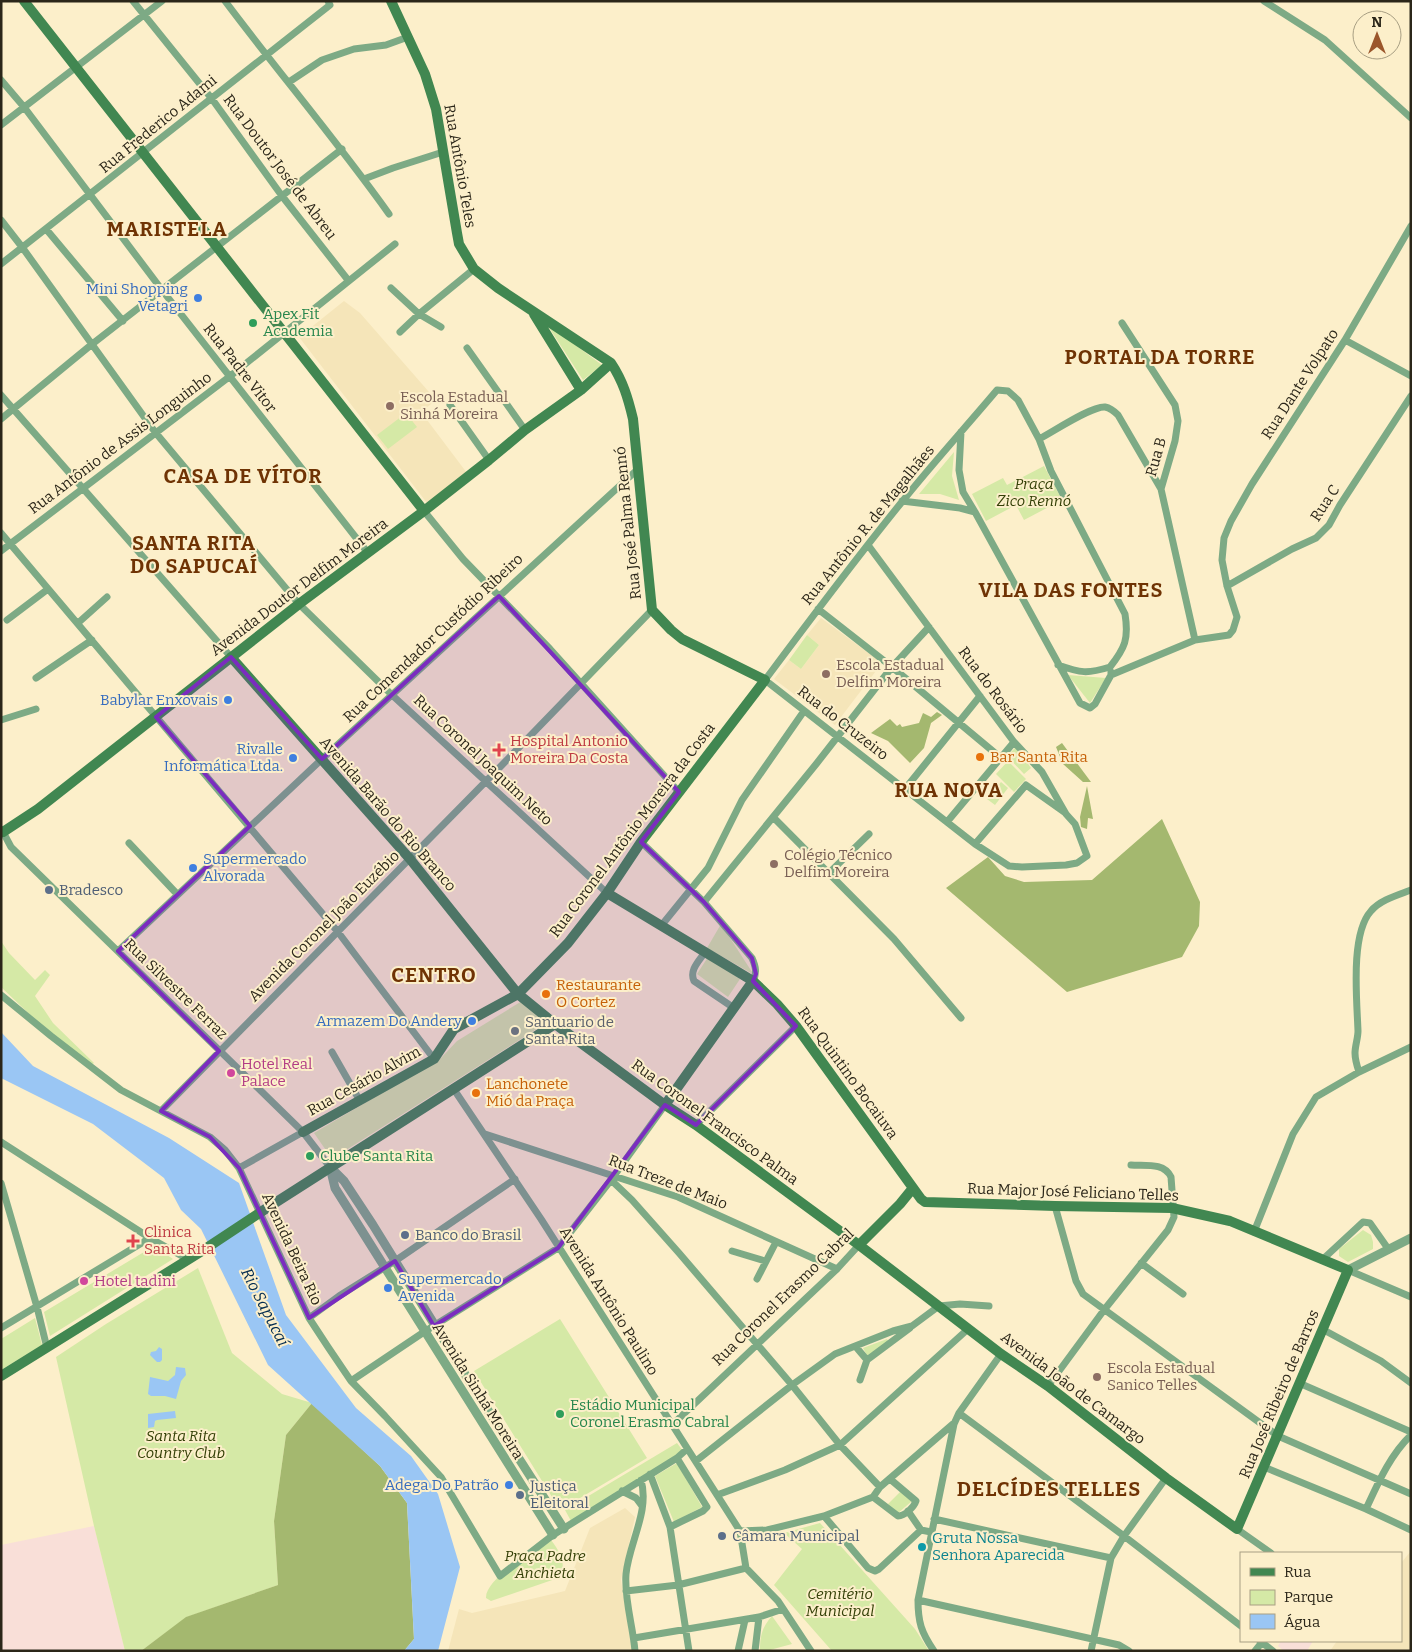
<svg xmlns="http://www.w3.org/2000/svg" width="1412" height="1652" font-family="Bitter,serif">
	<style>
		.commercial { fill: #f9dfd8 }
		.built { fill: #f5e5b9 }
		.green { fill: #d5e9a6 }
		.forest { fill: #a4b86f }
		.water { fill: #9ac6f4 }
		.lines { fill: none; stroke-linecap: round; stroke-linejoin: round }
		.minor { stroke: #7daa85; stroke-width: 7 }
		.tertiary { stroke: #7daa85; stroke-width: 9 }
		.secondary { stroke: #418751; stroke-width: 10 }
		.secondary-bridge { stroke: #418751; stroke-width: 10 }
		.marked { fill: #7b2cbf; fill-opacity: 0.2; stroke: #7b2cbf; stroke-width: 4; stroke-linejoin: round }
		.shop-dot { fill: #3f7fe0; stroke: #fcefca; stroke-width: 2 }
		.leisure-dot { fill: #2e9e5b; stroke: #fcefca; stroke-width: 2 }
		.education-dot { fill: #8d6e63; stroke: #fcefca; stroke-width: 2 }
		.health-dot { fill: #e0444e; stroke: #fcefca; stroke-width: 2 }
		.food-dot { fill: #e8710a; stroke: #fcefca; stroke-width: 2 }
		.service-dot { fill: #5c6f8a; stroke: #fcefca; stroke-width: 2 }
		.worship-dot { fill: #6b7280; stroke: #fcefca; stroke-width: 2 }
		.hotel-dot { fill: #d1479c; stroke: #fcefca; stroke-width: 2 }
		.culture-dot { fill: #0f9aa8; stroke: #fcefca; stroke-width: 2 }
		.labels { text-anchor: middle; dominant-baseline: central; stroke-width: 4; stroke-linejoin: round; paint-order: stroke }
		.street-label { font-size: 15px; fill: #2b2619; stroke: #fcefca }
		.shop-label { font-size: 15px; fill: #366cbe; stroke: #fcefca; text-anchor: end }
		.leisure-label { font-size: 15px; fill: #27864d; stroke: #fcefca; text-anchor: start }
		.education-label { font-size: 15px; fill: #785e54; stroke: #fcefca; text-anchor: start }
		.park-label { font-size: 15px; font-style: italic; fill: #344007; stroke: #fcefca }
		.health-label { font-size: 15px; fill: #be3a42; stroke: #fcefca; text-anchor: start }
		.food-label { font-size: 15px; fill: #c56008; stroke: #fcefca; text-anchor: start }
		.service-label { font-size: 15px; fill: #4e5e75; stroke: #fcefca; text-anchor: start }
		.worship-label { font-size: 15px; fill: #5b616d; stroke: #fcefca; text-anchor: start }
		.hotel-label { font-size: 15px; fill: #b23c85; stroke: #fcefca; text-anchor: start }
		.culture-label { font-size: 15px; fill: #0d838f; stroke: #fcefca; text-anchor: start }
		.water-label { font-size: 16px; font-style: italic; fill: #042d51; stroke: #fcefca }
		.district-label { font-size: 20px; font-weight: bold; letter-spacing: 1px; fill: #6f3304; stroke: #fcefca }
	</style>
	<rect width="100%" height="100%" fill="#fcefca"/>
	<!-- commercial -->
	<path class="commercial" d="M94,1526L125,1651H1V1545Z
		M1281,1641H1313L1307,1651H1284L1278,1646Z"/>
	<!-- built -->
	<path class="built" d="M344,301L360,313L436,400L421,412L467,473L427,503L299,337Z
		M821,618L882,663L835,725L774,679L789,660L801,669L819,645L807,635Z
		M625,1508L635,1517L621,1580L632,1651H448L459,1609L472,1613L565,1591L590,1528Z
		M1411,1551V1651H1330L1337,1641H1401V1563Z"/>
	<!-- green -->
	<path class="green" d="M546,323L602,365L583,380Z
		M406,413L417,427L388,449L377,435Z
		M954,452L952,476L959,500L940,494H919Z
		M1044,466L1062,500L1024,520L1016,505L986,521L972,494L1003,478L1007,485Z
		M807,635L819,645L801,669L789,660Z
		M1068,675L1106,678L1090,703Z
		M1016,747L1031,768L1024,774L1007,756Z
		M1008,761L1026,779L1014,792L996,774Z
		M1001,782L1008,788L995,805L987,799Z
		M721,924L752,972L751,973L707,948Z
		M1,941L9,953L35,980L45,970L50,975L35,996L53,1023L94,1063L91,1065L45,1029L1,987Z
		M708,957L740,979L728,997L697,974Z
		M522,1001L546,1023L332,1159L314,1133L441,1058L457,1041Z
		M1363,1230L1371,1235L1373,1242V1249L1348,1262L1339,1256V1249Z
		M154,1246L173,1259L50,1336L44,1312Z
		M198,1268L232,1353L282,1394L312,1403L286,1435L274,1521L278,1585L187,1617L141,1651H125L94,1526L56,1357L106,1324Z
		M35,1318L42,1345L1,1370V1339Z
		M560,1319L647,1458L560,1510L474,1371Z
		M887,1339L889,1342L868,1357L863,1348Z
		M677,1443L683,1451L571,1521L565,1510Z
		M677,1463L702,1507L674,1522L655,1476Z
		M902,1490L912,1501L897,1514L888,1504Z
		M820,1523L915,1629L929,1651H832L774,1585L802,1549L784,1533Z
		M551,1540C560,1552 566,1562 561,1577L491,1601L486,1598C485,1578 535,1551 551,1540Z
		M772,1616L792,1644L766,1651H760C760,1636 762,1627 772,1616Z"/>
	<!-- forest -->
	<path class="forest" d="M937,712L942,715L931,723L924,748L910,763L888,741L871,733L890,719L897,726L900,724L902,727L919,723L923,713L931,717Z
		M1062,743L1091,782H1083L1063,764L1056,747Z
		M1087,786L1093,819L1088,818L1087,829L1081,827L1080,817Z
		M1162,819L1200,902L1199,926L1182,957L1067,992L946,888L988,857L1005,876L1024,882L1092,880Z
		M312,1403L380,1466L407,1503L414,1639L404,1651H141L186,1617L278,1585L274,1521L286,1435Z"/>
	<!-- water -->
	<path class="water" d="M1,1032L33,1066L169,1138L239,1183L286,1315L356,1408L411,1456L438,1494L460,1567L438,1651H404L414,1639L407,1503L380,1466L268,1365L201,1229L181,1210L164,1178L93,1124L1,1078Z
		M159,1347L162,1349V1360L160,1362H157L150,1355L151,1352L156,1351Z
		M176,1367L185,1368L186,1375L181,1381L176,1399L165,1396H151L148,1394L150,1377L168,1381L175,1375Z
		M175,1411L176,1418L157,1420L155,1421L154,1427L148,1428V1414Z"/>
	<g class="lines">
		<!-- minor -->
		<path class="minor" d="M133,1L212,99L282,196L348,280
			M225,1C279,73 337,141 389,214
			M1264,1L1325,40L1411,118
			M1,80L24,107L162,290L368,553
			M289,82L322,60L354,49L386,45L408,37
			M1,125L162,1
			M364,179L393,168L443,152
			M1,220L22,247L155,432L299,604L392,695L607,893
			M46,229L123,321
			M1,264L330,5L328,1
			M391,288L419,314L441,327
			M1122,323L1175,405L1178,421L1175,441L1161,489L1195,640
			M400,332L419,314L474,269
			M1345,340L1411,376
			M467,348L525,430
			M1,395L231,657
			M450,405L489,460
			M1,419L91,345L342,149
			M961,432L959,470L963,492L975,512
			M1039,439C1053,432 1091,406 1105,407C1110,408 1114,411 1118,415L1161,489
			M902,501L960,508L975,512L1080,703L1090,708L1095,704L1111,675V672
			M424,511L463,559L550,649L679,792
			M1,533L338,932L434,1059
			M868,545L1014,742L1042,772L1066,814L1075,824L1087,856L1077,863L1066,865L1022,867L1009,866L975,844L765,680C809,621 854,561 901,503C932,464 965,428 997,390L1008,391L1018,400L1039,439L1051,471L1125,614C1129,639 1125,648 1110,667
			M1,551L229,377L395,244
			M1227,586L1292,549L1316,538L1329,525L1340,505L1411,396
			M818,609L892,667L1001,758
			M7,620L48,589
			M78,623L107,597
			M1058,665C1081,673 1087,674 1110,667
			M1111,675L1195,640L1229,635L1233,630L1237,617L1227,586L1222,560L1224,538L1231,521L1252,484L1345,340L1411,226
			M36,678L92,640
			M1,720L36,709
			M905,789L980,696
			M773,817L894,939L961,1018
			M947,822L1014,742
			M3,832L11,847L303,1132L330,1167
			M641,842L704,902L752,958C756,967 757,973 753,981
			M129,843L177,894
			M975,844L1026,785L1064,812
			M829,873L869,834
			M704,902L817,763L892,667L929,627
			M661,926L708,868L742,800L804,711
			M118,951L322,759L638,469
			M705,952C699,961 689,970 694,981L734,1008
			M1,995L51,1036L121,1090L210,1137L225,1150L239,1168L309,1318L328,1347L351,1381L385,1416L441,1477L500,1576L553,1535L677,1458L687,1449
			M332,1052L360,1101
			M1359,1072C1357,1066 1355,1059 1355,1053C1355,1046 1358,1038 1358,1031C1357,1001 1350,934 1371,911C1380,900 1398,895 1411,890
			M453,1088L541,1219L740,1531L746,1568L778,1601L811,1651
			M161,1111L502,765L652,610
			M696,1125L796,1026
			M485,1134L678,1197L837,1269
			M1,1142L150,1238L189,1260
			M239,1168L303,1132
			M611,1180L632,1200L679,1253L792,1385L840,1445L880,1487
			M1,1183L37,1307L47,1348
			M1055,1206L1076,1281L1083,1294L1278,1436L1411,1494
			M1254,1232L1293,1134L1316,1097L1359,1072L1411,1047
			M732,1251L765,1261
			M1322,1260L1363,1222L1370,1223L1389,1250
			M1141,1263L1183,1294
			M1348,1270L1411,1297
			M757,1279L776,1242
			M309,1318L339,1296L395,1261L515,1179
			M1,1328L150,1238
			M1322,1329L1381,1361L1411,1383
			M856,1347L867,1360
			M860,1380L867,1360L910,1328
			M351,1381L424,1332L558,1248L611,1180L665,1105
			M1299,1383L1411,1432
			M1048,1386L1104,1310L1168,1230L1174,1217L1171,1177C1164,1162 1145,1166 1131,1165
			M959,1413L1124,1536L1241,1626
			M672,1425L837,1269L859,1245
			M696,1461L792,1385L835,1354L893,1331L912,1326L939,1306L960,1304L989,1306
			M1264,1467L1366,1509L1411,1530
			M650,1474L670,1527L689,1651
			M622,1491L636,1498L642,1506
			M717,1495L785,1470L840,1445L968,1329
			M873,1497L898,1516C905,1516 914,1507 916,1501L890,1479
			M1366,1509C1378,1483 1390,1455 1411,1435
			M908,1511L921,1530
			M824,1516L868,1568L875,1571L879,1569L921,1530L931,1532
			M934,1519L1111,1558
			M670,1527L703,1511L707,1507L677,1458
			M1237,1529L1271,1553
			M740,1531L767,1530L824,1516L873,1497L880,1487L953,1424
			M626,1591L678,1585L746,1568
			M918,1600L1119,1645L1129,1651
			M634,1638L759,1617L783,1609
			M1260,1641L1273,1651
			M635,1651C633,1626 624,1599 626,1574C629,1543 650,1511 641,1480
			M738,1651L745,1620
			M755,1651L759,1617
			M934,1651C921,1632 918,1622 918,1600L954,1424L959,1413L1001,1354
			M1091,1651L1111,1558L1124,1536L1166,1478
			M1255,1651L1263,1641"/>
		<!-- tertiary -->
		<path class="tertiary" d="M330,1167L344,1181L373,1225L468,1379L564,1529
			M330,1167L335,1188L553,1535
			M1348,1270L1411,1238"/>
		<!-- secondary -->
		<path class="secondary" d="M24,1L424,511
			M534,314L581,390
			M231,657L410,859L518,994L555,1024L665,1105L696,1125L859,1245L1001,1354L1048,1386L1166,1478L1237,1529L1348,1270L1230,1221L1172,1208L1055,1206L925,1202L921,1199L796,1026L777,1004L753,981L607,893
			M1,831L3,832L38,809L299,604L424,511L489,460L525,430L581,390L611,363
			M665,1105L753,981
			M303,1132L434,1059L454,1029L518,994L568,943L607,893L641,842L765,680L682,639L671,630L652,610L633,419C628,398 623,381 611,363L498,288L474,269L459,244L457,233L436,109L425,74L391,1
			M267,1208L555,1024
			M859,1245L900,1204L913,1188
			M1,1376L202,1251"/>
		<!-- secondary-bridge -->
		<path class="secondary-bridge" d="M202,1251L267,1208"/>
	</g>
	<!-- marked area -->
	<path class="marked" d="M499,596L679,792L641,842L704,902L752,958L756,974L753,981L796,1026L696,1125L665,1105L558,1248L434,1326L395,1261L309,1318L239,1168L210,1137L161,1111L219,1051L118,951L250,826L156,717L231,657L322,759Z"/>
	<!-- markers -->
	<g class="shop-dot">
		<circle cx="198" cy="298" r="5"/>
		<circle cx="228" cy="700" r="5"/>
		<circle cx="293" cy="758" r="5"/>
		<circle cx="193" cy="868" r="5"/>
		<circle cx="472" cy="1021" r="5"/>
		<circle cx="388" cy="1288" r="5"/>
		<circle cx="509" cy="1485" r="5"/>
	</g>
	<g class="leisure-dot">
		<circle cx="253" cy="323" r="5"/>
		<circle cx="310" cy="1156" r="5"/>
		<circle cx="560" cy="1414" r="5"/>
	</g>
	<g class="education-dot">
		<circle cx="390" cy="406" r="5"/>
		<circle cx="826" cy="674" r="5"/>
		<circle cx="774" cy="864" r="5"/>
		<circle cx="1097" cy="1377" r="5"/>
	</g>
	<g class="health-dot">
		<path d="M496.5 742.5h5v5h5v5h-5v5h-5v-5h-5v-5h5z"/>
		<path d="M130.5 1233.5h5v5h5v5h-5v5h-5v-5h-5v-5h5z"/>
	</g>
	<g class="food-dot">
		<circle cx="980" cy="757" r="5"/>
		<circle cx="546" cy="994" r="5"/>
		<circle cx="476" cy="1093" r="5"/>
	</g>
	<g class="service-dot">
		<circle cx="49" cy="890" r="5"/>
		<circle cx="405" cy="1235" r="5"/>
		<circle cx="520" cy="1495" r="5"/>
		<circle cx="722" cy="1536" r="5"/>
	</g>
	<circle class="worship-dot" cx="515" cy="1031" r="5"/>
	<g class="hotel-dot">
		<circle cx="231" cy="1073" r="5"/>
		<circle cx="84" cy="1281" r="5"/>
	</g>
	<circle class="culture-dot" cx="922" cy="1547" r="5"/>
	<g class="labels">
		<!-- street labels -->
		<g class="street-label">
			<text transform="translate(158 124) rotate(-39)">Rua Frederico Adami</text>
			<text transform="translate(460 166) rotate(80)">Rua Antônio Teles</text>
			<text transform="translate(280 167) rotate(53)">Rua Doutor José de Abreu</text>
			<text transform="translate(240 368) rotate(52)">Rua Padre Vitor</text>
			<text transform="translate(1300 384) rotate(-57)">Rua Dante Volpato</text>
			<text transform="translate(120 443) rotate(-37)">Rua Antônio de Assis Longuinho</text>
			<text transform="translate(1156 457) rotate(-74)">Rua B</text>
			<text transform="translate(1325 503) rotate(-57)">Rua C</text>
			<text transform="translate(628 523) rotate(-96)">Rua José Palma Rennó</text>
			<text transform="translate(868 525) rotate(-51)">Rua Antônio R. de Magalhães</text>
			<text transform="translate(299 587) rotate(-37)">Avenida Doutor Delfim Moreira</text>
			<text transform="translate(433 638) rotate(-43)">Rua Comendador Custódio Ribeiro</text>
			<text transform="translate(993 690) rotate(53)">Rua do Rosário</text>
			<text transform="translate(843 723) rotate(38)">Rua do Cruzeiro</text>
			<text transform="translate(483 760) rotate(43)">Rua Coronel Joaquim Neto</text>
			<text transform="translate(388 814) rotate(49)">Avenida Barão do Rio Branco</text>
			<text transform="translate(632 830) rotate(-53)">Rua Coronel Antônio Moreira da Costa</text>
			<text transform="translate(324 926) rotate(-45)">Avenida Coronel João Euzébio</text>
			<text transform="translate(176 989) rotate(44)">Rua Silvestre Ferraz</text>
			<text transform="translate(848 1073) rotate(54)">Rua Quintino Bocaiuva</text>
			<text transform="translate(364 1081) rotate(-29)">Rua Cesário Alvim</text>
			<text transform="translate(715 1122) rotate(36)">Rua Coronel Francisco Palma</text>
			<text transform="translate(668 1182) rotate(21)">Rua Treze de Maio</text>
			<text transform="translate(1073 1192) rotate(2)">Rua Major José Feliciano Telles</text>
			<text transform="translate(292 1249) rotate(65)">Avenida Beira Rio</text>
			<text transform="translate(783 1297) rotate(-44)">Rua Coronel Erasmo Cabral</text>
			<text transform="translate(609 1301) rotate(58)">Avenida Antônio Paulino</text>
			<text transform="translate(1073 1388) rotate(37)">Avenida João de Camargo</text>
			<text transform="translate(478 1391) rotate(58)">Avenida Sinhá Moreira</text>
			<text transform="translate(1279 1394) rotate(-67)">Rua José Ribeiro de Barros</text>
		</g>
		<!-- shop labels -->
		<g class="shop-label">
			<text x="188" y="289">Mini Shopping<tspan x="188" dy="17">Vetagri</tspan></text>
			<text x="218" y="700">Babylar Enxovais</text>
			<text x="283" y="749">Rivalle<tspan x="283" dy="17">Informática Ltda.</tspan></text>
			<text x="203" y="859" text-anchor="start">Supermercado<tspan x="203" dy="17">Alvorada</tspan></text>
			<text x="462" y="1021">Armazem Do Andery</text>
			<text x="398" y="1279" text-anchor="start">Supermercado<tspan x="398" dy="17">Avenida</tspan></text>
			<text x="499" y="1485">Adega Do Patrão</text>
		</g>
		<!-- leisure labels -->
		<g class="leisure-label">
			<text x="263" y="314">Apex Fit<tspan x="263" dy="17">Academia</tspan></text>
			<text x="320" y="1156">Clube Santa Rita</text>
			<text x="570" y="1405">Estádio Municipal<tspan x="570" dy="17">Coronel Erasmo Cabral</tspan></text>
		</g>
		<!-- education labels -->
		<g class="education-label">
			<text x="400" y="397">Escola Estadual<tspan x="400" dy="17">Sinhá Moreira</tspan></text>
			<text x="836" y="665">Escola Estadual<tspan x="836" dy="17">Delfim Moreira</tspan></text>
			<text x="784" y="855">Colégio Técnico<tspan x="784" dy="17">Delfim Moreira</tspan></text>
			<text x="1107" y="1368">Escola Estadual<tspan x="1107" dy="17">Sanico Telles</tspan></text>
		</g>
		<!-- park labels -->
		<g class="park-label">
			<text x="1034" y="484">Praça<tspan x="1034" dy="17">Zico Rennó</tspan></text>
			<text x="181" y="1436">Santa Rita<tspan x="181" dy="17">Country Club</tspan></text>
			<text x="545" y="1556">Praça Padre<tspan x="545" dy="17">Anchieta</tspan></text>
			<text x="840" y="1594">Cemitério<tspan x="840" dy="17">Municipal</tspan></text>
		</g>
		<!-- health labels -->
		<g class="health-label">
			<text x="510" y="741">Hospital Antonio<tspan x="510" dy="17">Moreira Da Costa</tspan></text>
			<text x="144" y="1232">Clinica<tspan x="144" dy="17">Santa Rita</tspan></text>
		</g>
		<!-- food labels -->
		<g class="food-label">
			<text x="990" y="757">Bar Santa Rita</text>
			<text x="556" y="985">Restaurante<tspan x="556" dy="17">O Cortez</tspan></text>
			<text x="486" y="1084">Lanchonete<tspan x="486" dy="17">Mió da Praça</tspan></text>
		</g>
		<!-- service labels -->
		<g class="service-label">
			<text x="59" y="890">Bradesco</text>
			<text x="415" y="1235">Banco do Brasil</text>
			<text x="530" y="1486">Justiça<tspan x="530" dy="17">Eleitoral</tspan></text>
			<text x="732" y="1536">Câmara Municipal</text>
		</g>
		<!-- worship labels -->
		<g class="worship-label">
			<text x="525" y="1022">Santuario de<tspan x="525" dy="17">Santa Rita</tspan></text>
		</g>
		<!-- hotel labels -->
		<g class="hotel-label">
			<text x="241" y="1064">Hotel Real<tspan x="241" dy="17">Palace</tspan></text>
			<text x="94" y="1281">Hotel tadini</text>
		</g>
		<!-- culture labels -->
		<g class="culture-label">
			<text x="932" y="1538">Gruta Nossa<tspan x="932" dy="17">Senhora Aparecida</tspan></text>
		</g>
		<!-- water labels -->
		<g class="water-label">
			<text transform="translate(265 1307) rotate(63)">Rio Sapucaí</text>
		</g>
		<!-- district labels -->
		<g class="district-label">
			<text x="167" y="229">MARISTELA</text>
			<text x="1160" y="357">PORTAL DA TORRE</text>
			<text x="243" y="476">CASA DE VÍTOR</text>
			<text x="194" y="543">SANTA RITA<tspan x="194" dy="23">DO SAPUCAÍ</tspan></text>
			<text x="1071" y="590">VILA DAS FONTES</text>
			<text x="949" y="790">RUA NOVA</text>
			<text x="434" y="975">CENTRO</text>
			<text x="1049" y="1489">DELCÍDES TELLES</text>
		</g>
	</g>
	<!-- border -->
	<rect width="1412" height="1652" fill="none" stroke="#2b2619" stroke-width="5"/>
	<!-- legend -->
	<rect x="1240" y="1552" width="162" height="90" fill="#fcefca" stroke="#a89f83"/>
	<rect x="1250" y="1568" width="25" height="8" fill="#418751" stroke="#a89f83"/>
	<text x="1284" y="1577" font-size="15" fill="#2b2619">Rua</text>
	<rect x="1250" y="1590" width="25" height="15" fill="#d5e9a6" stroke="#a89f83"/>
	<text x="1284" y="1602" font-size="15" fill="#2b2619">Parque</text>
	<rect x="1250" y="1614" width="25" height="15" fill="#9ac6f4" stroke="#a89f83"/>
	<text x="1284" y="1627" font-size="15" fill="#2b2619">Água</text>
	<!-- north arrow -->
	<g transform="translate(1377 35)"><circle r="24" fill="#fcefca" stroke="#a89f83"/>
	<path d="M0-4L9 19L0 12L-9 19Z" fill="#9b562b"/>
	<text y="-8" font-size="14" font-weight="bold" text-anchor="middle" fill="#2b2619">N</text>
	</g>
</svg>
